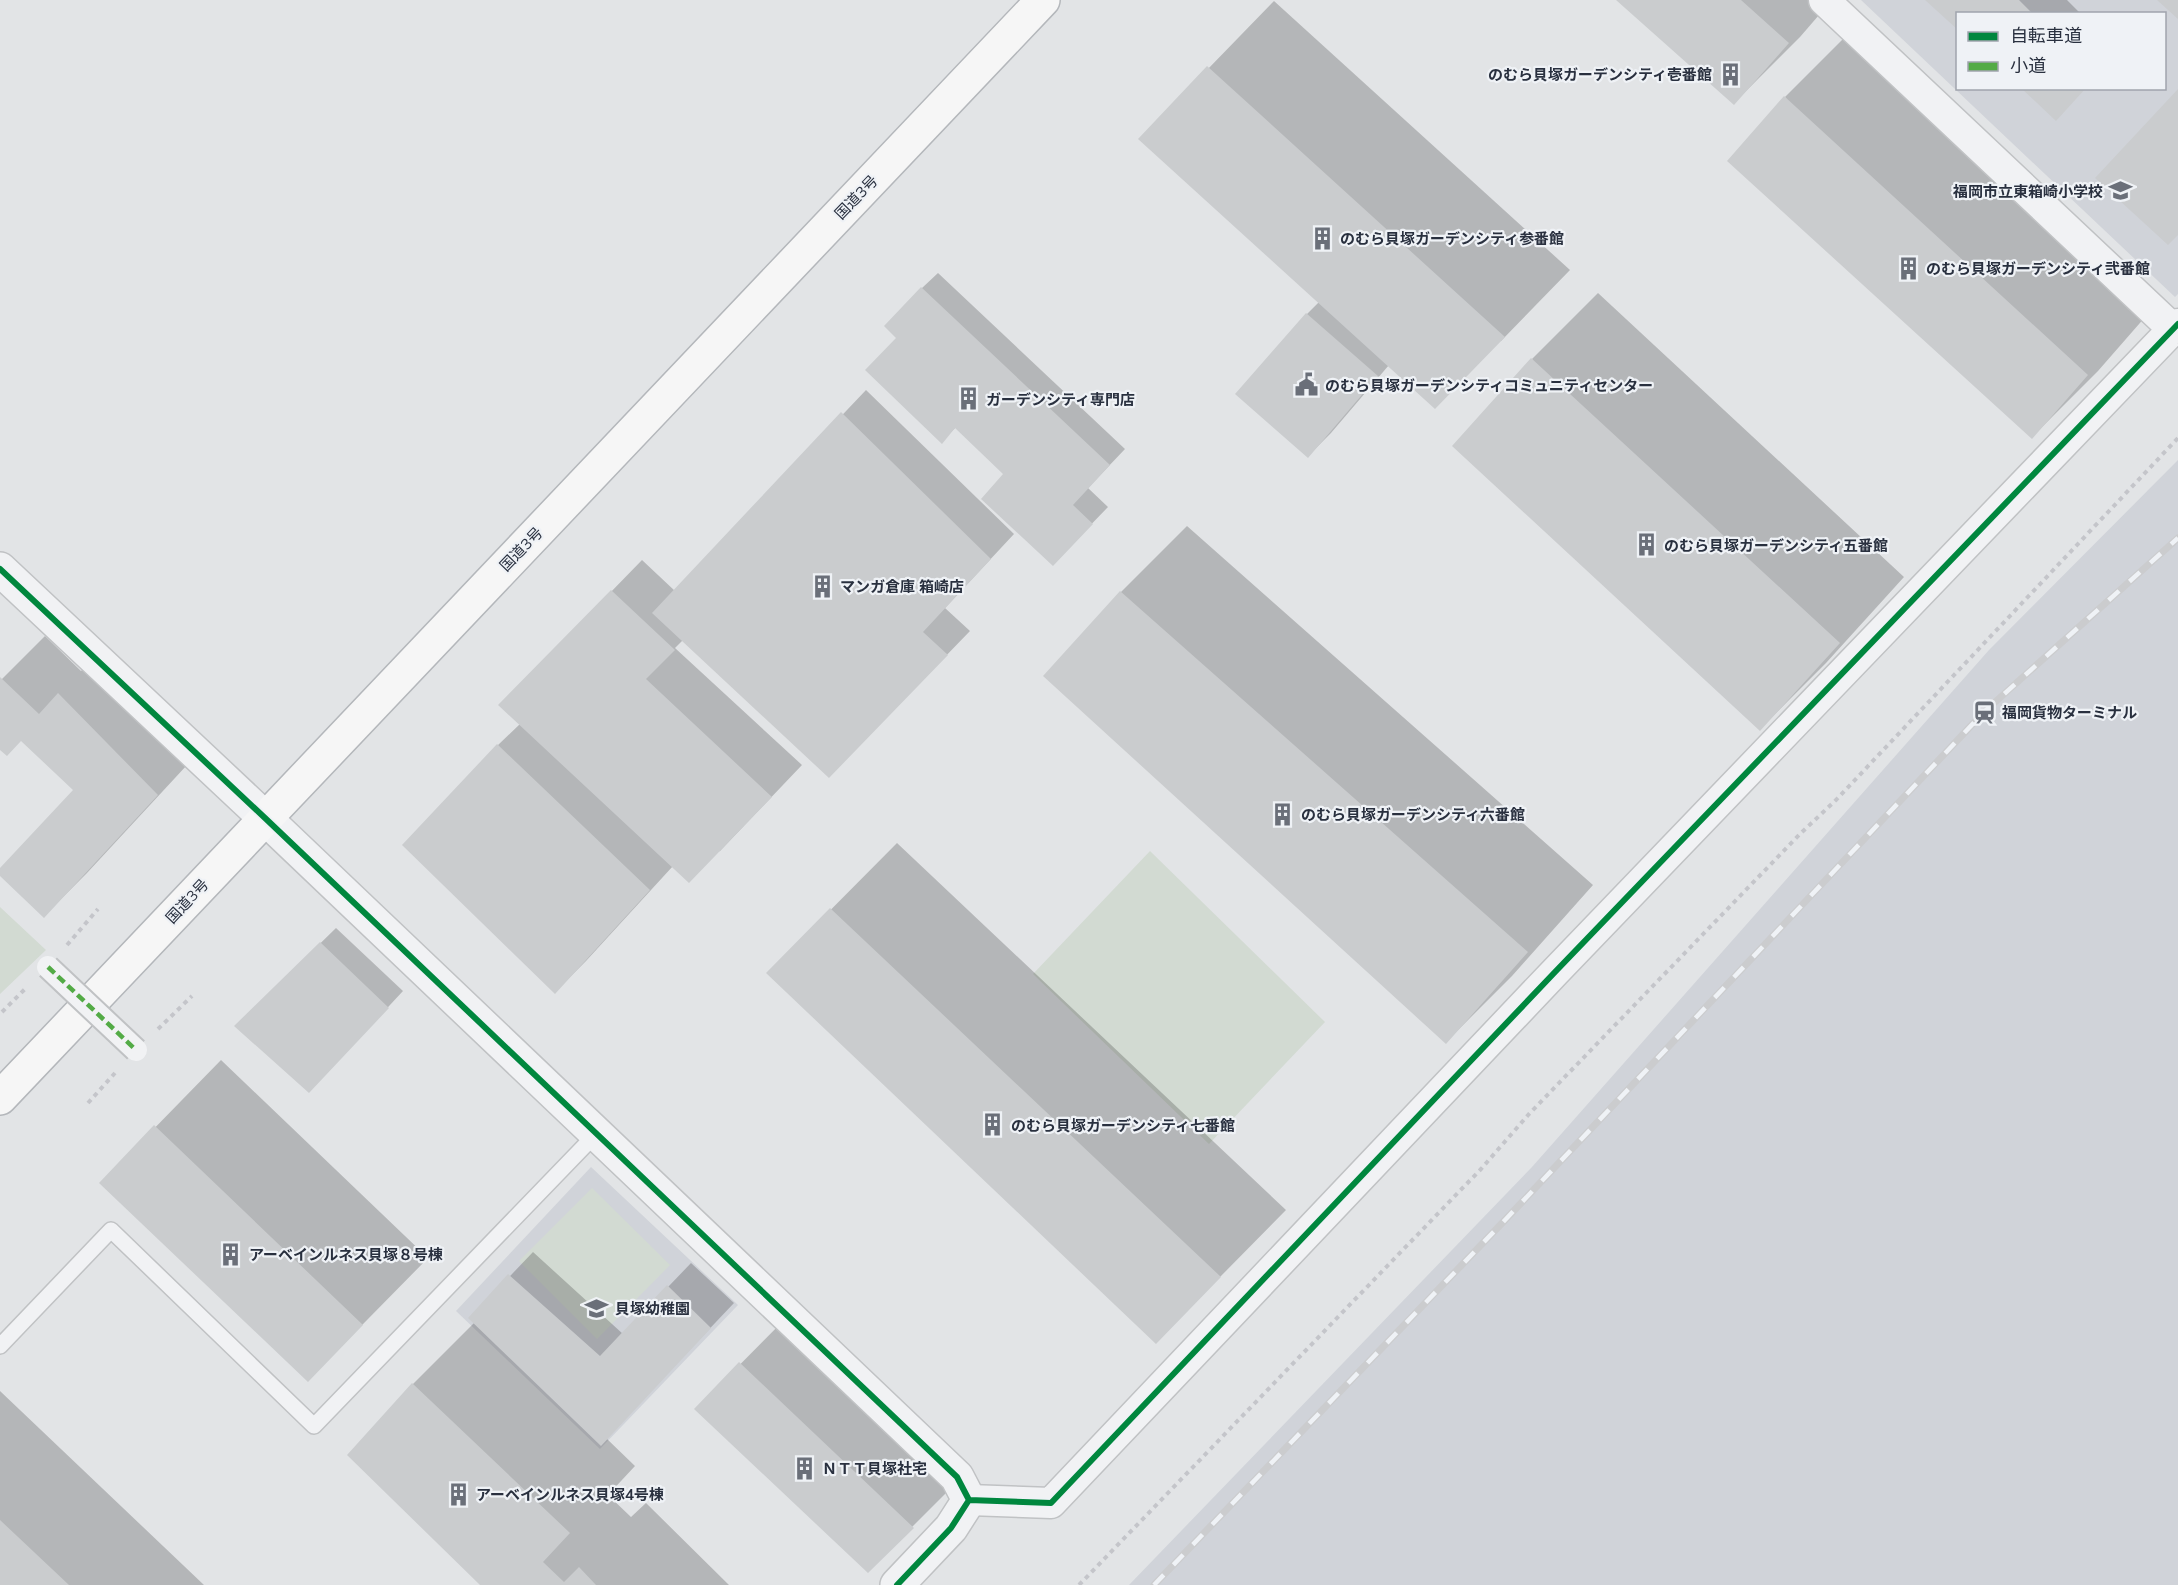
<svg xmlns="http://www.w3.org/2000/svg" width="2178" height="1585" font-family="Mulish,'Noto Sans JP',sans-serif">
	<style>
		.built { fill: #d0d3d9; fill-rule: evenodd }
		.green { fill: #d2dad2 }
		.shadow { fill: #0003 }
		.building { fill: #caccce }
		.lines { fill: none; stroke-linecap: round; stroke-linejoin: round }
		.service-casing { stroke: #c0c2c4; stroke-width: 18 }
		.minor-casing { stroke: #c0c2c4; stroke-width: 33 }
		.tertiary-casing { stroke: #c0c2c4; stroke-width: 36 }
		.trunk-casing { stroke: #b4b7bb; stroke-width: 36 }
		.path { stroke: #c4c5ca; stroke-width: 4; stroke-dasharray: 4.5 4.5; stroke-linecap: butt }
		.service { stroke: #f1f2f4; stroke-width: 15 }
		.minor { stroke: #f1f2f4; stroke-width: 30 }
		.tertiary { stroke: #f1f2f4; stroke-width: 33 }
		.trunk { stroke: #f6f6f6; stroke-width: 33 }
		.rail-casing { stroke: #cbccce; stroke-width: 7 }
		.rail { stroke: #eff2f6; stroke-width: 4.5; stroke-dasharray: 14; stroke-linecap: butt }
		.pedestrian-bridge-casing { stroke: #c0c2c4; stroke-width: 26; stroke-linecap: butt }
		.pedestrian-bridge { stroke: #f1f2f4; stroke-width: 22 }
		.quiet { stroke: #53ab46; stroke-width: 4.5; stroke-dasharray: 9 4.5; stroke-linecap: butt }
		.cycleway-casing { stroke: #eff2f6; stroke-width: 10 }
		.cycleway { stroke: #00873e; stroke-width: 6 }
		.labels { text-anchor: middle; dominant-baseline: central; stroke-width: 4.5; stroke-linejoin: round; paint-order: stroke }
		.poi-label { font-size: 15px; font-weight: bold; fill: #29303f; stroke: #eff2f6; text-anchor: start }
		.street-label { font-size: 15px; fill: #29303f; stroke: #eff2f6 }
	</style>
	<rect width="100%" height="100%" fill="#e2e4e6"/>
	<!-- built -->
	<path class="built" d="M1861,0H2178V294L2175,297ZM1958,14H2164V88H1958Z
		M2178,460V1585H1129L1532,1167L1989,650Z
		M591,1167L738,1305L600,1449L456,1311Z"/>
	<!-- green -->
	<path class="green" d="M1150,851L1325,1022L1209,1144L1033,974Z
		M0,907L46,950L0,994Z
		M592,1188L670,1265L597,1339L519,1261Z"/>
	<!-- shadow -->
	<path class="shadow" d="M1618,0H1832L1800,37L1734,103Z
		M1928,0H2067L2081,14H1958Z
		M1274,1L1570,270L1501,341L1389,365L1331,433L1308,456L1307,314L1319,302L1140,139Z
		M1851,31L2153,308L2098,371L2032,437L1785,97Z
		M938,273L1125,449L1088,488L1108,507L1053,564L1005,474L956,427L942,441L898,338L922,288Z
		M1598,293L1904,577L1826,663L1760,729L1532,359Z
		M866,390L1014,534L945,608L970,631L852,753L683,640L675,648L802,765L720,851L673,866L586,961L555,992L498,745L520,724L501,705L642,560L675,591Z
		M1187,526L1593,885L1512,976L1446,1042L1045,676L1121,592Z
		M45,636L81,671L102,651L200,751L87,873L44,916L0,874V870L75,790L22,740L0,748V681Z
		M897,843L1286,1210L1156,1342L768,973Z
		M336,928L403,991L325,1075L236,1026Z
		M221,1060L428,1258L308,1380L101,1183Z
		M533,1252L623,1334L691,1263L734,1303L606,1438L635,1466L608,1495L631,1517L646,1503L729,1585H483L349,1455L413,1384L475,1322L470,1318Z
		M797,1307L969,1470L868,1571L696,1409Z
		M0,1391L204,1585H0Z"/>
	<!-- building -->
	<path class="building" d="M1616,0H1741L1789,43L1734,105Z
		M1925,0H2019L2033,14H1958V30Z
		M2157,0H2178V19Z
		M1207,66L1505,337L1435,409L1138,139Z
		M2021,88H2086L2056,121Z
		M2178,89V235L2168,245L2095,178Z
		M1784,96L2088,375L2032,439L1727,161Z
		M921,287L1110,465L1073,505L1093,524L1053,566L981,499L1003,474L955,428L942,444L865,370L896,338L884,326Z
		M1306,313L1378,376L1308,458L1235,394Z
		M1531,358L1840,643L1760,731L1452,446Z
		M841,412L991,559L923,632L948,655L829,778L652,613Z
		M611,590L675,650L646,679L772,797L689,883L498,705Z
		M1120,591L1528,952L1446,1044L1043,676Z
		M0,677L39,714L58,693L158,795L44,918L0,876V868L73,790L21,741L7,756L0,750Z
		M497,744L650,890L555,994L402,845Z
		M830,908L1221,1277L1156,1344L766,973Z
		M320,942L389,1008L309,1093L234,1026Z
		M154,1125L363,1325L308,1382L99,1183Z
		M508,1274L600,1356L667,1285L711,1328L601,1446L468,1318Z
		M739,1362L914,1528L868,1573L694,1409Z
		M412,1383L570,1533L543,1562L564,1582L579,1567L596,1585H480L347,1455Z
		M0,1520L69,1585H0Z"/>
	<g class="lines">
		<defs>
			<path id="service" d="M0,1346L111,1230L314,1426L596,1134"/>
			<path id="minor" d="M1824,0L2173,329
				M969,1500L1051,1503L1555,972L2178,324"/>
			<path id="tertiary" d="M0,569L265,818L957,1477L969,1500L951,1528L897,1585"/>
			<path id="trunk" d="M0,1098L1043,0"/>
		</defs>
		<!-- service casing -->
		<use href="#service" class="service-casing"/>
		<!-- minor casing -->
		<use href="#minor" class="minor-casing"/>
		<!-- tertiary casing -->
		<use href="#tertiary" class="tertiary-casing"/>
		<!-- trunk casing -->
		<use href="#trunk" class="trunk-casing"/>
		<!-- path -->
		<path class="path" d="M67,945L98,909
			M2,1012L27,987
			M158,1029L192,996
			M88,1103L115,1073
			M1079,1585L1481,1169L1529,1114L1801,833L1836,800L2178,438"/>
		<!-- service -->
		<use href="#service" class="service"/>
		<!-- minor -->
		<use href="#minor" class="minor"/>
		<!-- tertiary -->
		<use href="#tertiary" class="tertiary"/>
		<!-- trunk -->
		<use href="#trunk" class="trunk"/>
		<defs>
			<path id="rail" d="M1154,1585L1506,1219L1984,712L2178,538"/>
		</defs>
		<!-- rail casing -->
		<use href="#rail" class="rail-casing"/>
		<!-- rail -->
		<use href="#rail" class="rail"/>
		<defs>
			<path id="pedestrian-bridge" d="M48,967L136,1050"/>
		</defs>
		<!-- pedestrian-bridge casing -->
		<use href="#pedestrian-bridge" class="pedestrian-bridge-casing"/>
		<!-- pedestrian-bridge -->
		<use href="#pedestrian-bridge" class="pedestrian-bridge"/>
		<!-- quiet -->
		<path class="quiet" d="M48,967L136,1050"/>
		<defs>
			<path id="cycleway" d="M0,569L265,818L957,1477L969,1500L951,1528L897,1585
				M969,1500L1051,1503L1555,972L2178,324"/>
		</defs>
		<!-- cycleway casing -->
		<use href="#cycleway" class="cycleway-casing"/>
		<!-- cycleway -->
		<use href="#cycleway" class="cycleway"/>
	</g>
	<!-- icons -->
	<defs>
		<symbol id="building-bare" viewBox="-9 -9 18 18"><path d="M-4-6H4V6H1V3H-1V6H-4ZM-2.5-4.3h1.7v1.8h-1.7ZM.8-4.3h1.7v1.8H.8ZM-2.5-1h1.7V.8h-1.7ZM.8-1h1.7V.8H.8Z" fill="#6a6f79" stroke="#eff2f6" stroke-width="2.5" paint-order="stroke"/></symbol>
		<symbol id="school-bare" viewBox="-9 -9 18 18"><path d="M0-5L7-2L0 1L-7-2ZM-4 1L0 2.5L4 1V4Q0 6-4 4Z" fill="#6a6f79" stroke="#eff2f6" stroke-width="2.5" paint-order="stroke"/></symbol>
		<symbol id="civic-bare" viewBox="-9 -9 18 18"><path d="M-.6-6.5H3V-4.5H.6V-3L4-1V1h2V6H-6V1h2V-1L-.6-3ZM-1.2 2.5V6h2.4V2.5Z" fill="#6a6f79" stroke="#eff2f6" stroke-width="2.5" paint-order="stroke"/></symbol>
		<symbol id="station-bare" viewBox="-9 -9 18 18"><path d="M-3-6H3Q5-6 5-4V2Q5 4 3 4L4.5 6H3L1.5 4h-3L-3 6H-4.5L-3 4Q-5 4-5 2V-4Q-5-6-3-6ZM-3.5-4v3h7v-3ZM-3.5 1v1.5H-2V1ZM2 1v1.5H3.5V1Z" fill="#6a6f79" stroke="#eff2f6" stroke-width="2.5" paint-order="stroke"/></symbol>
	</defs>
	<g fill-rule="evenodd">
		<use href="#building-bare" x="1714" y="58" width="33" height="33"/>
		<use href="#school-bare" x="2104" y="174" width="33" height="33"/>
		<use href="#building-bare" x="1306" y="222" width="33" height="33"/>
		<use href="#building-bare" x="1892" y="252" width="33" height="33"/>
		<use href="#civic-bare" x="1290" y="368" width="33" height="33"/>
		<use href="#building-bare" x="952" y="382" width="33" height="33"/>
		<use href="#building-bare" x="1630" y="528" width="33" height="33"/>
		<use href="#building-bare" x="806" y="570" width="33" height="33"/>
		<use href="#station-bare" x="1968" y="696" width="33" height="33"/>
		<use href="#building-bare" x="1266" y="798" width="33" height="33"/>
		<use href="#building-bare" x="976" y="1108" width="33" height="33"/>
		<use href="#building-bare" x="214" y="1238" width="33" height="33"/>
		<use href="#school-bare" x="580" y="1292" width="33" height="33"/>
		<use href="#building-bare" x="788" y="1452" width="33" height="33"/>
		<use href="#building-bare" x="442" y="1478" width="33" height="33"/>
	</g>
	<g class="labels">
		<!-- poi labels -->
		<g class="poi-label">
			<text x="1712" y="74" text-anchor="end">のむら貝塚ガーデンシティ壱番館</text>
			<text x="2103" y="191" text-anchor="end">福岡市立東箱崎小学校</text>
			<text x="1340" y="238">のむら貝塚ガーデンシティ参番館</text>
			<text x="1926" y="268">のむら貝塚ガーデンシティ弐番館</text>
			<text x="1325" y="385">のむら貝塚ガーデンシティコミュニティセンター</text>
			<text x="986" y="399">ガーデンシティ専門店</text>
			<text x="1664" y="545">のむら貝塚ガーデンシティ五番館</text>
			<text x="840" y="586">マンガ倉庫 箱崎店</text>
			<text x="2002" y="712">福岡貨物ターミナル</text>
			<text x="1301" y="814">のむら貝塚ガーデンシティ六番館</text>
			<text x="1011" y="1125">のむら貝塚ガーデンシティ七番館</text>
			<text x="249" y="1254">アーベインルネス貝塚８号棟</text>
			<text x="615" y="1308">貝塚幼稚園</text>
			<text x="822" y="1468">ＮＴＴ貝塚社宅</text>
			<text x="476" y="1494">アーベインルネス貝塚4号棟</text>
		</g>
		<!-- street labels -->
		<g class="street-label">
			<text transform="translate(856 197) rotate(-46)">国道3号</text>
			<text transform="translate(521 549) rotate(-46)">国道3号</text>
			<text transform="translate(187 901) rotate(-47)">国道3号</text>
		</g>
	</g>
	<!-- legend -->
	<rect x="1956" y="12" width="210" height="78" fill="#eff2f6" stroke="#a0a4ad" stroke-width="1.5"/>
	<rect x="1968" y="32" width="30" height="9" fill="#00873e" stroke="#a0a4ad" stroke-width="1.5"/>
	<text x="2010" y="42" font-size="18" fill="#29303f">自転車道</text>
	<rect x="1968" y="62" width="30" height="9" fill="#53ab46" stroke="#a0a4ad" stroke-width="1.5"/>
	<text x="2010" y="72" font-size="18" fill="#29303f">小道</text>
</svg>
